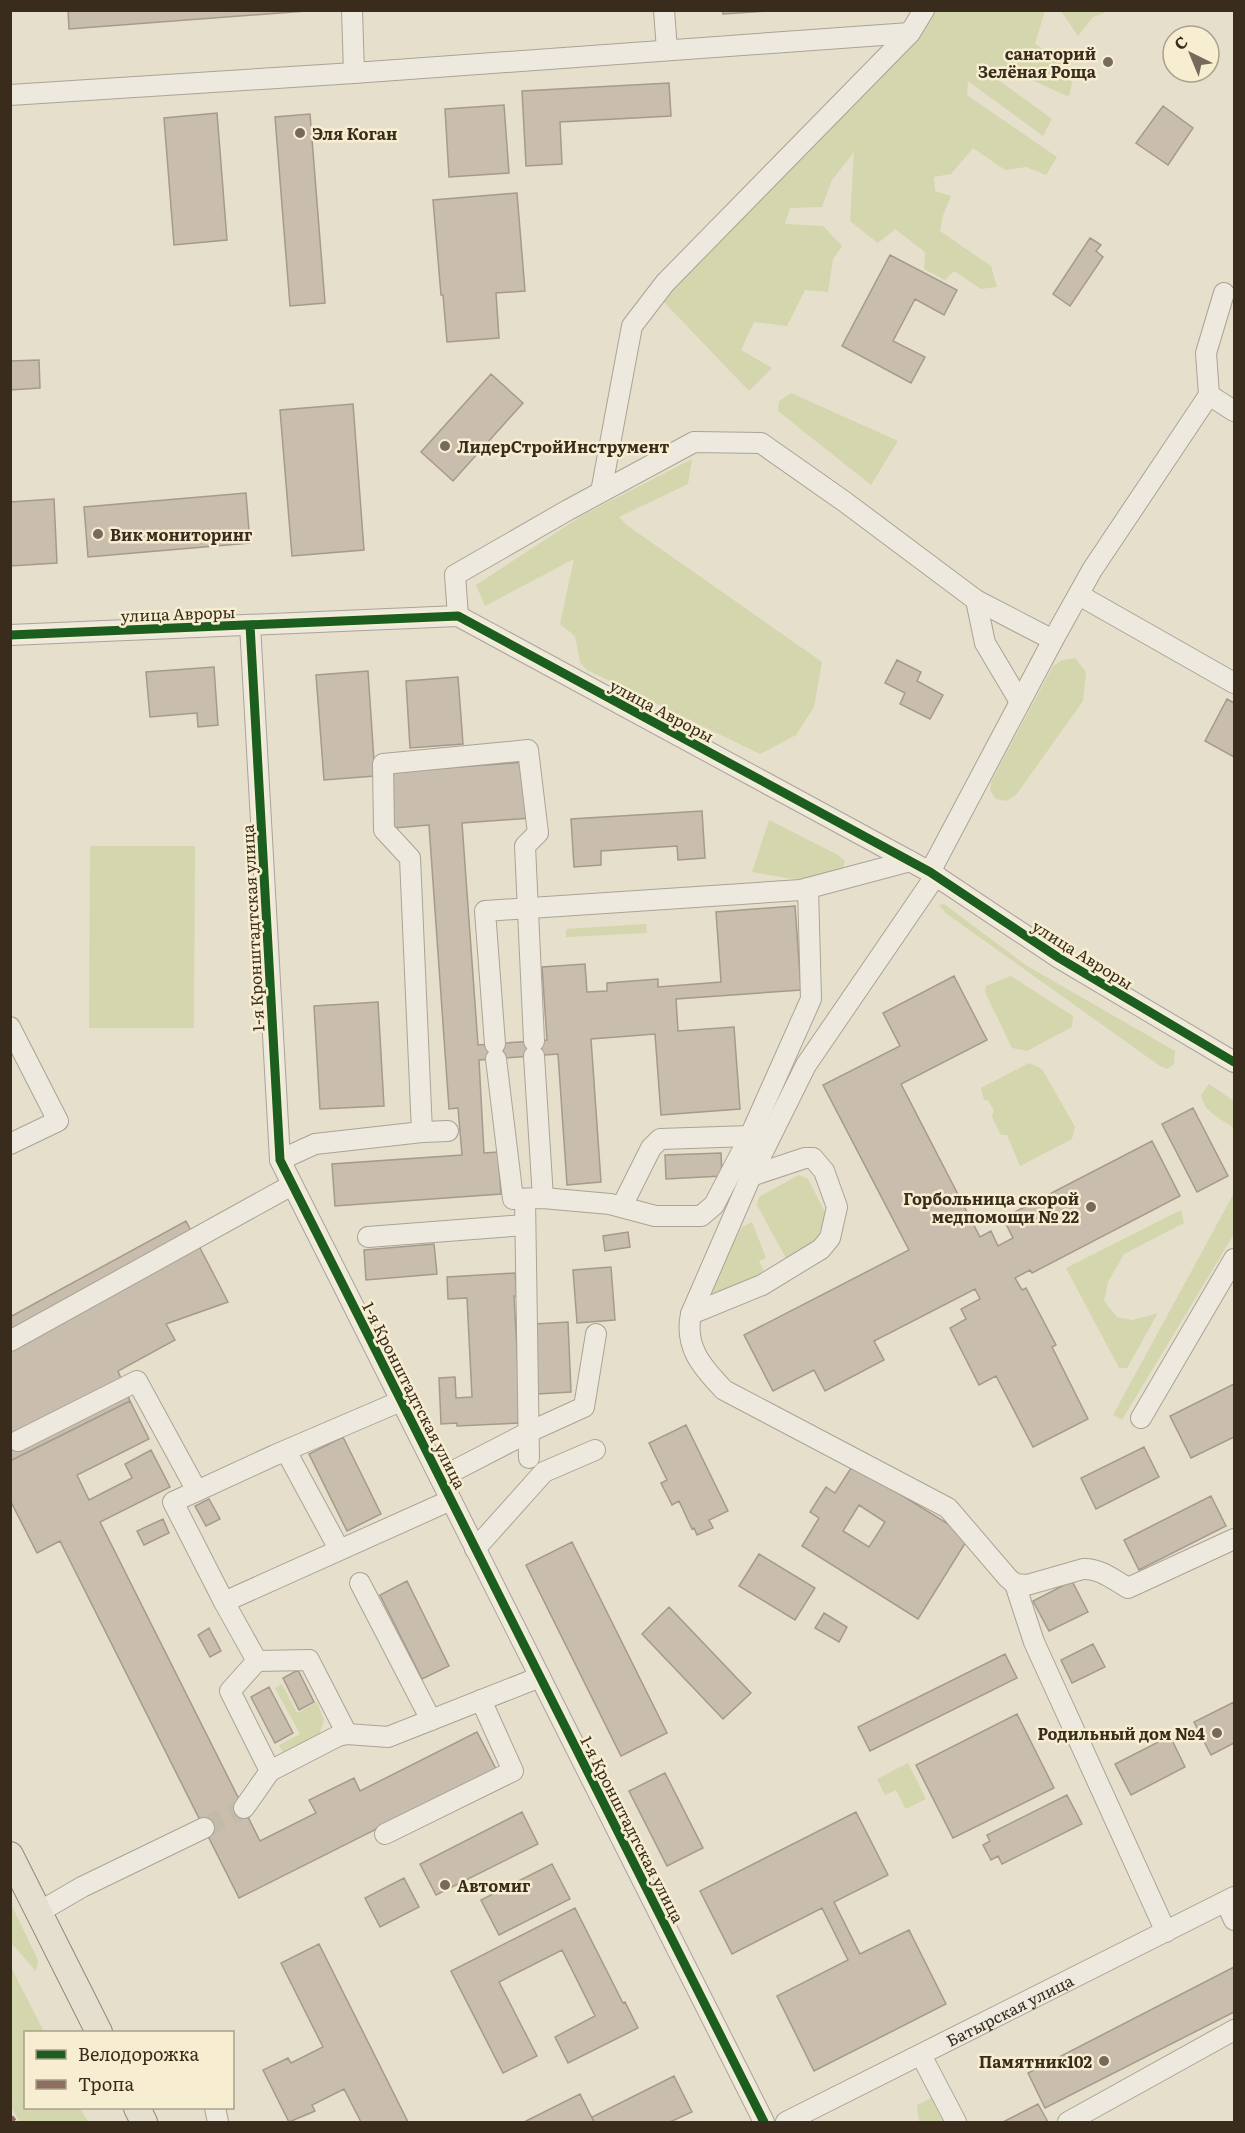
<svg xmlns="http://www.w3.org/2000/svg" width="1245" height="2133" font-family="Literata,serif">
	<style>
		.green { fill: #d4d6ad }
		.building { fill: #c9bdad; stroke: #a69a8b; stroke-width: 1.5; fill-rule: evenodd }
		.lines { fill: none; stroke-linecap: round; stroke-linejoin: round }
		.minor-tunnel { stroke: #c3bba9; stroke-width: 20; stroke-dasharray: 20 10; stroke-linecap: butt }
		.minor-casing { stroke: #aba395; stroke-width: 22 }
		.major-casing { stroke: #90897c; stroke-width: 28 }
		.minor { stroke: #ede9de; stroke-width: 20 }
		.major { stroke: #e4dfcf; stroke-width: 26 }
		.quiet { stroke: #8d6e63; stroke-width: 8; stroke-dasharray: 15 8; stroke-linecap: butt }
		.cycleway-casing { stroke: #f7eed1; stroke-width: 13 }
		.cycleway { stroke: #1b5e20; stroke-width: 9 }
		.poi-dot { fill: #766b5a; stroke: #f7eed1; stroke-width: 2 }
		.labels { text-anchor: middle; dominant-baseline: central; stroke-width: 5; stroke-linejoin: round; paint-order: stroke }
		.poi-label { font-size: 16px; font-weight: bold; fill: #392c1d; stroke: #f7eed1; text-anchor: end }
		.street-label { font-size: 16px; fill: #392c1d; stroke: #f7eed1 }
	</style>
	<rect width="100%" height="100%" fill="#e6dfcc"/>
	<!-- green -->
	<path class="green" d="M935,11H1045L1035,44L1075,68L1069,97L1008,69L1000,81L1052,119L1043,136L968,81L967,95L1057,157L1046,175L1026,167L1005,170L973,148L951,174L934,177L935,191L951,196L943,215L940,231L991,266L997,287L981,289L954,271L945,280L924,269L925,252L895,229L878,243L850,221L854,152L832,180L822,207L790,208L785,224L823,226L842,246L833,259L828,292L805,290L787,326L754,322L741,350L772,368L749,391L661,299L916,39Z
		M1061,11H1109L1093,17L1078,36Z
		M791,393L898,441L871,485L778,411L779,401Z
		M692,459L688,484L619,517L628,526L822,662L814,707L796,735L760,754L587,670L580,662L575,636L560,624L574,559L485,606L476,585L583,515Z
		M1075,658L1086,672L1083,701L1016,795L1006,801L996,799L990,790L991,782L1053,666L1062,660Z
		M769,820L838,855L845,861L843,868C809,886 788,878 752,872Z
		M90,846H195L194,1028H89Z
		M944,904L1027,966L1175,1051L1174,1064L1167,1069L1160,1066L947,914L939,905Z
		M646,924L647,933L566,937V929Z
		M1011,976L1073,1016L1072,1027L1027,1051L1012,1048L985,992L986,986Z
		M1029,1063L1042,1069L1075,1127L1072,1139L1020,1166L1007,1135H1001L992,1117L994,1111L988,1100H984L981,1088Z
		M1209,1084L1234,1101V1128C1222,1120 1203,1111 1201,1095Z
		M799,1175L808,1179L826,1214L815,1245L787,1260L757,1205L759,1197Z
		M1234,1193V1234L1122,1420L1113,1415Z
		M1181,1210L1184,1223L1124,1254L1108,1282L1104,1301L1117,1317L1133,1320L1158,1313L1127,1368H1119L1066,1268Z
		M752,1222L766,1258L759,1261L764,1271L718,1297L713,1293L709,1284L742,1227Z
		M282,1684L297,1713L317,1702L324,1720L318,1739L285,1756L279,1745L300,1734L275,1688Z
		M908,1763L926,1799L906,1809L896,1790L885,1795L877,1779Z
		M11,1904L38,1960L36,1971L11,1943Z
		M11,1967L44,2032H26V2108H80L88,2122H20L11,2107Z
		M931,2098L943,2122H919L917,2105Z"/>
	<!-- building -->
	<path class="building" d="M68,10H306V11L69,29Z
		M722,10H782L723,14Z
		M669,83L671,116L560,122L562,164L526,166L522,91Z
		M504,105L509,173L449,177L445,109Z
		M1163,106L1193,128L1168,165L1136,143Z
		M217,113L227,240L174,245L164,118Z
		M310,114L325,303L290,306L275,117Z
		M517,193L525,291L496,293L499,338L447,342L443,295H441L433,200Z
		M1090,238L1101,245L1096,251L1103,257L1070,306L1053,294Z
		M890,255L957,290L944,315L915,299L893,341L925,357L911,383L842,346Z
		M39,360L40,388L10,390V361Z
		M491,374L523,403L453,481L421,452Z
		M353,404L364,550L292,556L280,410Z
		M246,493L250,543L88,557L84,507Z
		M54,499L57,563L10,566V502Z
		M897,660L921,672L917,681L943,695L930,719L900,704L905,693L885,683Z
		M214,667L218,725L198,727L197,713L150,717L146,672Z
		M368,671L375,776L324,780L316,675Z
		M458,677L463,744L410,748L406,681Z
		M1227,699L1234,703V757L1205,741Z
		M527,762L531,818L462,823L478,1045L547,1040L542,967L585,964L587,992L607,991V983L658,979V987L721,982L716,912L795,906L801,990L676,999L678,1031L734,1027L740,1109L661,1115L655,1034L591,1039L601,1182L567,1185L558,1054L479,1060L484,1153L498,1152L501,1194L335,1206L332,1164L462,1155L458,1108L449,1109L429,825L394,828L391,772Z
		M702,811L705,858L678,860L677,846L601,851V865L574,867L571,819Z
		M954,976L987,1040L901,1084L980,1237L991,1231L998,1246L1013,1238L1003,1218L1152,1141L1180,1196L1032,1273L1030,1270L1015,1278L1022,1290L1026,1288L1056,1345L1052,1347L1088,1419L1033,1447L996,1376L979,1385L950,1328L966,1319L961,1309L980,1299L975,1289L874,1341L884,1360L825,1391L814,1370L773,1391L744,1335L909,1250L823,1085L900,1046L883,1013Z
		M378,1002L384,1106L320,1109L314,1006Z
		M1193,1108L1228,1176L1197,1192L1162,1124Z
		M721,1153L722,1176L666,1179L665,1155Z
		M186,1221L228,1302L166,1324L175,1340L118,1371L130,1401L10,1461V1317Z
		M628,1232L630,1247L605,1251L603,1236Z
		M434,1244L437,1274L366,1280L364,1250Z
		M611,1267L615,1320L577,1323L573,1270Z
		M515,1273L517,1296H514L521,1423L457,1426V1423L441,1424L439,1378L455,1377L456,1398L472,1397L467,1298L448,1299L447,1277Z
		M568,1322L571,1392L537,1394L534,1324Z
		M1234,1384V1437L1191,1458L1170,1416Z
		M130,1401L149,1439L77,1475L89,1500L132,1478L125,1464L151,1450L170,1487L100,1522L260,1841L316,1813L309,1800L354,1778L360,1791L477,1732L496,1769L239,1898L60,1541L37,1553L10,1500V1461Z
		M686,1425L728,1511L709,1520L713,1528L697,1535L694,1528L692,1529L679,1501L672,1505L661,1483L667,1480L649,1443Z
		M343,1437L381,1514L347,1531L309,1454Z
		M1144,1447L1159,1477L1096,1509L1081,1478Z
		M853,1465L969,1537L918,1619L802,1546L819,1518L810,1512L826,1487L835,1493ZM859,1505L885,1522L869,1547L843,1531Z
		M1211,1496L1226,1526L1139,1570L1124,1540Z
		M209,1499L220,1519L206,1526L195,1506Z
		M163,1519L169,1533L144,1545L137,1531Z
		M572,1542L667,1733L621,1756L526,1565Z
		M759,1554L815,1588L795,1620L739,1586Z
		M407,1581L449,1666L422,1679L380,1595Z
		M1072,1581L1088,1612L1049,1631L1033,1601Z
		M669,1607L751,1693L723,1719L642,1634Z
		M824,1613L847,1627L839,1642L815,1628Z
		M209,1628L221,1651L210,1657L198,1635Z
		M1093,1644L1105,1667L1072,1683L1061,1660Z
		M1005,1654L1017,1678L870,1751L858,1727Z
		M298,1670L314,1702L299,1710L283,1678Z
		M269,1687L293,1733L275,1743L251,1697Z
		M1234,1702V1743L1211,1755L1194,1722Z
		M1017,1714L1054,1788L953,1838L916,1765Z
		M1170,1736L1185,1767L1131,1795L1115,1764Z
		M665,1773L703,1848L667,1866L629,1791Z
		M1067,1795L1082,1824L1002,1864L998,1856L991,1860L983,1845L990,1841L987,1835Z
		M522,1812L538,1844L436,1895L420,1864Z
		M856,1812L888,1875L834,1902L860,1954L909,1930L946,2004L814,2071L777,1996L848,1960L822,1908L732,1954L700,1891Z
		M552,1864L570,1899L499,1935L481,1900Z
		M404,1878L419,1907L380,1927L365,1898Z
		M575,1908L623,2003L625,2002L638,2028L568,2063L555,2037L595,2016L562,1950L499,1982L537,2056L503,2073L451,1971Z
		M319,1944L408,2122H361L344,2089L312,2105L315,2111L289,2122L263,2070L288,2058L291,2063L323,2047L281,1963Z
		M1234,1967V2012L1045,2108L1028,2073Z
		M674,2076L692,2112L670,2122H594L592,2117Z
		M580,2094L594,2122H527L526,2121Z
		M1038,2104L1048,2122H1003Z"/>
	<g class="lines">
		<!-- minor-tunnel -->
		<path class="minor-tunnel" d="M204,1828L244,1808"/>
		<defs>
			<g id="minor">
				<path d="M352,10L354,73"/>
				<path d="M664,10L667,50"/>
				<path d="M10,95L354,73L910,33"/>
				<path d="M1209,395L1206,353L1224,293"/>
				<path d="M601,492L632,326L665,283L910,33L924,10"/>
				<path d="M1079,595L1234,683"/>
				<path d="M976,600L985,643L1020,702"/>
				<path d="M458,616L455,575L568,510L694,442L761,443L845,502L976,600L1053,640"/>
				<path d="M250,625L280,1160L764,2122"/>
				<path d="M10,635L458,616L930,872L1059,958L1234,1062"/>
				<path d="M930,872L1053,640L1092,570L1209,395L1234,411"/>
				<path d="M936,875L806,1065L751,1176L691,1314C684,1347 702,1367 724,1390L948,1508L1008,1578L1015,1584L1027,1585L1083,1569C1100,1568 1114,1580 1128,1588L1234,1539"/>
				<path d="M10,1027L58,1121L10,1144"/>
				<path d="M495,1044L485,911L801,890L910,861"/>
				<path d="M534,1056L543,1198"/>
				<path d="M496,1059L513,1199L543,1198L610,1204L655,1216H701L714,1205L750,1136L811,999L808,888"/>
				<path d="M422,1132L448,1131"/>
				<path d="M280,1160L315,1144L422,1132L410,858L384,830L383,764L528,750L538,833L525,846L534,1041"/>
				<path d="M525,1199L529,1458"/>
				<path d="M622,1206L651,1148L660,1139L750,1136"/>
				<path d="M368,1237L525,1225"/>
				<path d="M691,1314L762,1285L821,1249L830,1238L837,1207L824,1171L813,1158H805L751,1176"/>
				<path d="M10,1341L292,1185"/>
				<path d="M1141,1418L1234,1259"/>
				<path d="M18,1441L137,1381L197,1491"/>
				<path d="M286,1451L339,1549"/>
				<path d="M440,1478L529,1432L584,1407L596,1334"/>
				<path d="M475,1549L544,1472L595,1450"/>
				<path d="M360,1583L431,1720"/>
				<path d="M1015,1584L1034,1642L1166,1932"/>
				<path d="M224,1602L451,1500"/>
				<path d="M257,1661L309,1660L347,1734"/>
				<path d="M270,1771L230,1691L257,1661L224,1602L173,1502L275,1455L401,1401"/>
				<path d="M244,1808L270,1771L338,1736L347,1734L388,1737L540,1677"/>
				<path d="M385,1834L513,1771L481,1700"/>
				<path d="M1226,1902L1234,1920"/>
				<path d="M39,1912L82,1887L204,1828"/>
				<path d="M921,2055L956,2122"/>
				<path d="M215,2108L218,2122"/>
				<path id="s1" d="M786,2122L1234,1897"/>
				<path d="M1068,2122L1234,2030"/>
			</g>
			<path id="major" d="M10,1855L99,2032
				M137,2108L144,2122"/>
		</defs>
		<!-- minor casing -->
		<use href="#minor" class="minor-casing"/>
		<!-- major casing -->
		<use href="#major" class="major-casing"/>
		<!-- minor -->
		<use href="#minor" class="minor"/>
		<!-- major -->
		<use href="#major" class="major"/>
		<!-- quiet -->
		<path class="quiet" d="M10,2118L13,2122"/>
		<defs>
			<path id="cycleway" d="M250,625L280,1160L764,2122
				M10,635L458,616L930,872L1059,958L1234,1062"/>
		</defs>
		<!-- cycleway casing -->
		<use href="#cycleway" class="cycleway-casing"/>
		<!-- cycleway -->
		<use href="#cycleway" class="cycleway"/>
	</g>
	<!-- markers -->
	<g class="poi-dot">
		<circle cx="1108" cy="62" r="6"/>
		<circle cx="300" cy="133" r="6"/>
		<circle cx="445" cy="446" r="6"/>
		<circle cx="98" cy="534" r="6"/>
		<circle cx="1091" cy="1207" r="6"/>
		<circle cx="1217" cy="1733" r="6"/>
		<circle cx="445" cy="1885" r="6"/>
		<circle cx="1104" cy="2061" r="6"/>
	</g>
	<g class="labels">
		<!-- poi labels -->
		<g class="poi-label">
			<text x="1096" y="53">санаторий<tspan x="1096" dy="18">Зелёная Роща</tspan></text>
			<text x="312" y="133" text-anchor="start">Эля Коган</text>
			<text x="457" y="446" text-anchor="start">ЛидерСтройИнструмент</text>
			<text x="110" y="534" text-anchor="start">Вик мониторинг</text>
			<text x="1079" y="1198">Горбольница скорой<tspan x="1079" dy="18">медпомощи № 22</tspan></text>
			<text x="1205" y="1733">Родильный дом №4</text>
			<text x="457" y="1885" text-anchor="start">Автомиг</text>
			<text x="1092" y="2061">Памятник102</text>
		</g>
		<!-- street labels -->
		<g class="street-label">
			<text transform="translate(178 613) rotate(-2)">улица Авроры</text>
			<text transform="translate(662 710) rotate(28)">улица Авроры</text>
			<text transform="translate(252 928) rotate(-93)">1-я Кронштадтская улица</text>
			<text transform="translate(1083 954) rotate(32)">улица Авроры</text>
			<text transform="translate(415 1395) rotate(63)">1-я Кронштадтская улица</text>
			<text transform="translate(633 1829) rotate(63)">1-я Кронштадтская улица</text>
			<text stroke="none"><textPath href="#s1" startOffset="250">Батырская улица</textPath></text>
		</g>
	</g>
	<!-- border -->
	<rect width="1245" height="2133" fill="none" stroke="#392c1d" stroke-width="24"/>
	<!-- legend -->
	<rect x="24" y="2031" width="210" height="78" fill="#f7eed1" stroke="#aba089" stroke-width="1.5"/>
	<rect x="36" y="2050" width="30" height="9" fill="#1b5e20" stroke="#aba089" stroke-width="1.5"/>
	<text x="78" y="2061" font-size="18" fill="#392c1d">Велодорожка</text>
	<rect x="36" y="2080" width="30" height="9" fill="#8d6e63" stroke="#aba089" stroke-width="1.5"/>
	<text x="78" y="2091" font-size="18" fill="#392c1d">Тропа</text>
	<!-- north arrow -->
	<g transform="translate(1191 54) rotate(317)"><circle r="28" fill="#f7eed1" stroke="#aba089" stroke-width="1.5"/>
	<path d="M0-4.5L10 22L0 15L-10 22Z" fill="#766b5a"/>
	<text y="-9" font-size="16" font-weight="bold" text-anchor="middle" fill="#392c1d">С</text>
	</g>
</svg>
